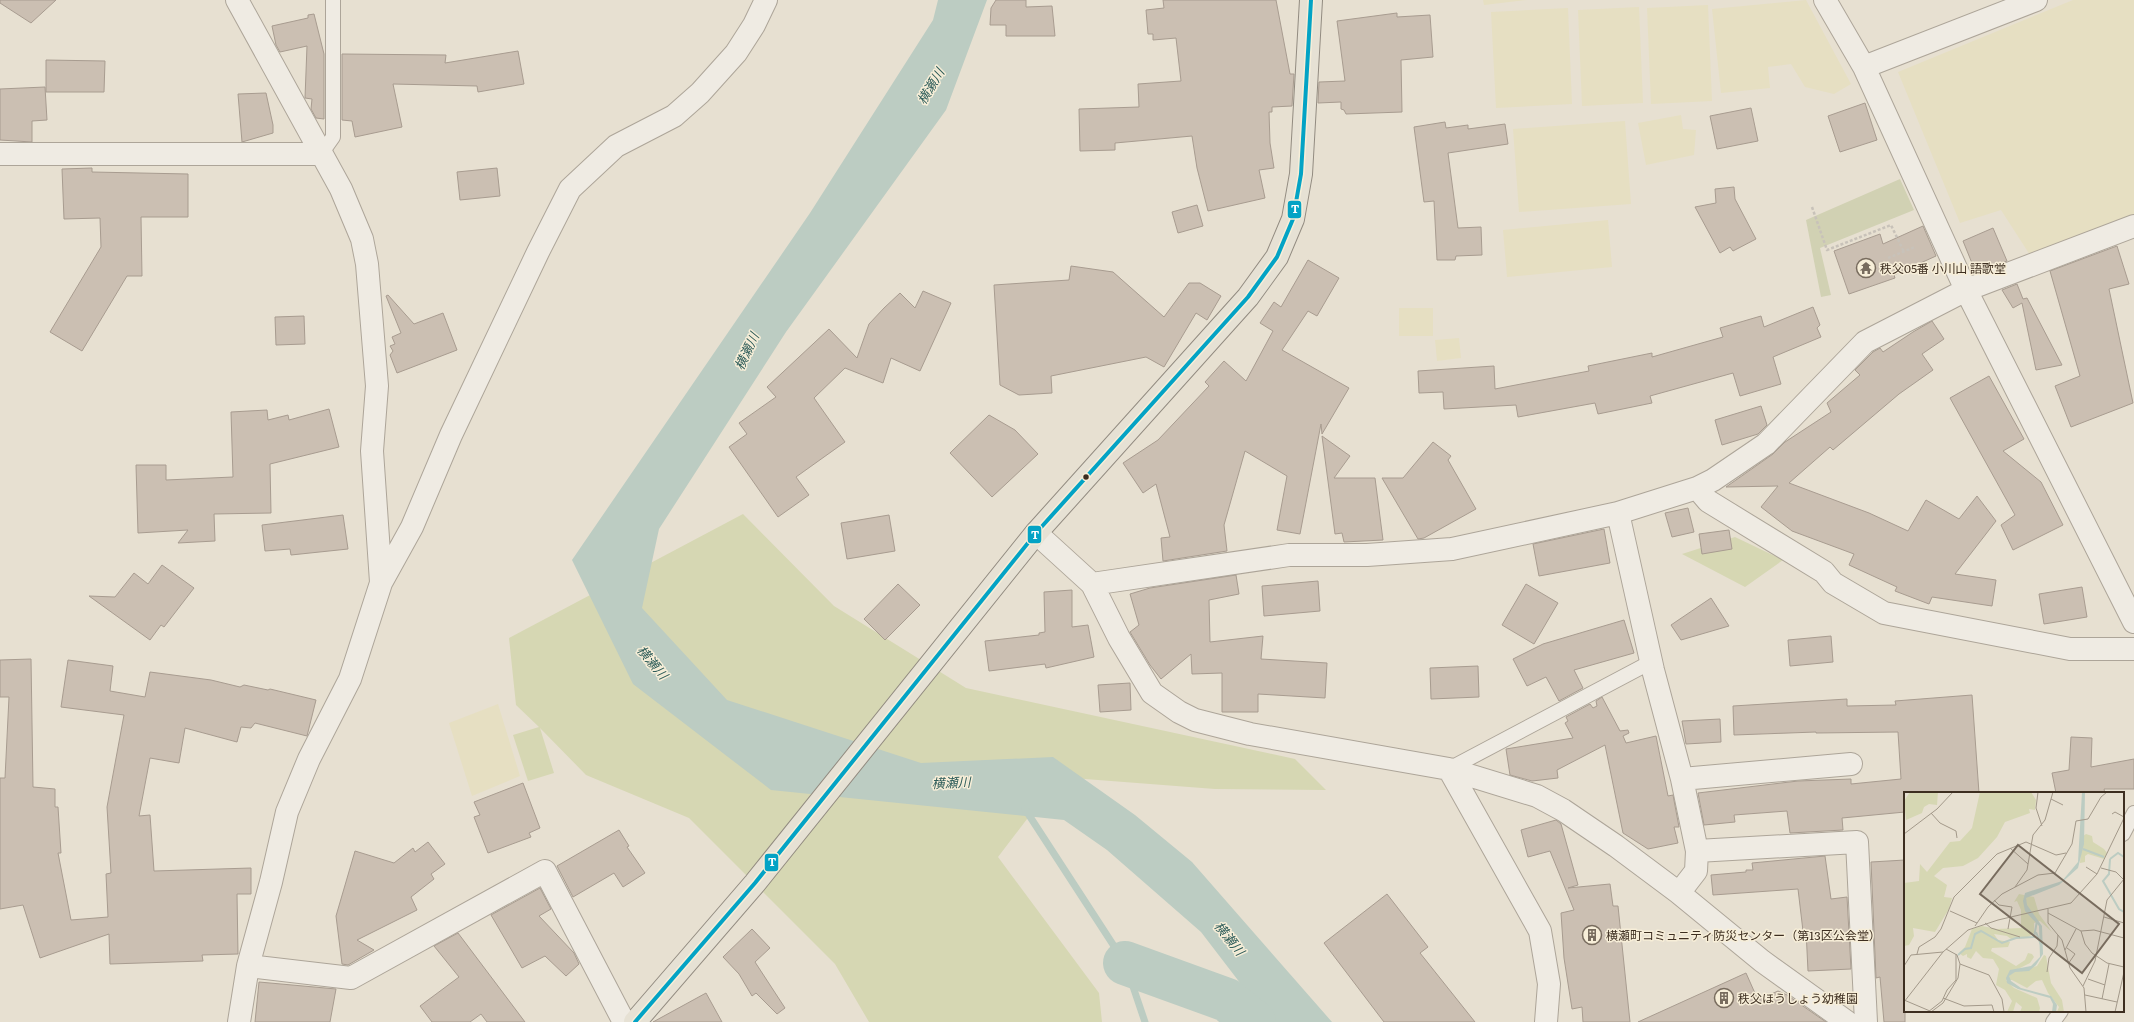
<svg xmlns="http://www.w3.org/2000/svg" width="2134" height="1022" font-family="Literata,'Noto Sans JP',serif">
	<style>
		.farmland { fill: #e6dfc2 }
		.green { fill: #d6d7b3 }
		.cemetery { fill: #d1d1b3 }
		.water { fill: #bcccc2 }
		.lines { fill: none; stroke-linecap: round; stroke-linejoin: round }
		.stream { stroke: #bcccc2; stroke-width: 7 }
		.river { stroke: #bcccc2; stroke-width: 44 }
		.building { fill: #cbbfb2; stroke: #a89c90 }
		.service-casing { stroke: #ada599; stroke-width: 16 }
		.minor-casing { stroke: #ada599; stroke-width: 24 }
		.primary-casing { stroke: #928b80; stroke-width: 24 }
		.path { stroke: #c8c2b9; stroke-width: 2.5; stroke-dasharray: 3 2; stroke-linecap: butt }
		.service { stroke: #efebe3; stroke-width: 14 }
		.minor { stroke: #efebe3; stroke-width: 22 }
		.primary { stroke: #e6e1d4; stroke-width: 22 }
		.bus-1-casing { stroke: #f7eed8; stroke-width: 7 }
		.bus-1 { stroke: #03a3c5; stroke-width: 4 }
		.bus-dot { fill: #3d2e20; stroke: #f7eed8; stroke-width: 1.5 }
		.labels { text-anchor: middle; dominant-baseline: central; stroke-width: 3; stroke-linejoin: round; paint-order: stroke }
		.poi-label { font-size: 12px; fill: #3d2e20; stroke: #f7eed8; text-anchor: start }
		.water-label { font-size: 13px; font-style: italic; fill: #2f5d5a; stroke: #f7eed8 }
		.inset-river { fill: none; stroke: #bcccc2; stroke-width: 2 }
		.inset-road { fill: none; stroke: #a3998a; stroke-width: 1 }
		.view { fill: #786c5e; fill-opacity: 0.15; stroke: #786c5e; stroke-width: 2 }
		.inset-edge { fill: none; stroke: #3d2e20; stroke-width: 2 }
		.line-badge { stroke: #f7eed8; stroke-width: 1.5 }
		.badge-label { font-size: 11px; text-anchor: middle; font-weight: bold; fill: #fff }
	</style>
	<rect width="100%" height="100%" fill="#e7e0d1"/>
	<!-- farmland -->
	<path class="farmland" d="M1483,0H1527L1484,5Z
		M1806,0L1851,84L1834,94L1805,87L1791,64L1768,67L1770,88L1721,93L1712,9Z
		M2073,0H2134V217L2030,255L2001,210L1960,223L1898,72Z
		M1708,5L1712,101L1651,104L1647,8Z
		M1639,7L1643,103L1582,106L1578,10Z
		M1568,8L1572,104L1496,108L1491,12Z
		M1681,115L1683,129L1696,130L1694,155L1646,165L1638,123Z
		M1625,121L1631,204L1519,212L1513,129Z
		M1608,220L1612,267L1507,277L1503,230Z
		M1399,308H1433V336H1399Z
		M1459,338L1461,358L1437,361L1435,340Z
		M498,704L520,776L472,796L449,723Z"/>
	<!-- green -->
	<path class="green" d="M743,514L834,606L966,688L1295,759L1326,790L1215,789L1059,777L998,857L1099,993L1102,1022H869L835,964L689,818L586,775L540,728L554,773L528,781L513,735L539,727L516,705L509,638Z
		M1735,537L1783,560L1745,587L1682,554Z"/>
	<!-- cemetery -->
	<path class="cemetery" d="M1900,179L1914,210L1820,248L1831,295L1821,297L1806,220Z"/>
	<!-- water -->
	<path class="water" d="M938,0H987L946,110L786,332L659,529L642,608L727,700L921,763L1053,757L1135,815L1192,862L1332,1022H1270L1201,932L1107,850L1064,820L771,790L633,684L572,560L810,213L933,20Z"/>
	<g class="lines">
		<!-- stream -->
		<path class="stream" d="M1025,809L1125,963L1145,1022"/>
		<!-- river -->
		<path class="river" d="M1125,963L1227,1000L1254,1022"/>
	</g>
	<!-- building -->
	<path class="building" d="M0,0H56L31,23L0,3Z
		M996,0H1026V7L1052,6L1055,36H1006V25H990L991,8Z
		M1163,0H1276L1290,74H1294L1292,106L1272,107V112H1269L1270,143L1274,168L1259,170L1265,198L1208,211L1197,168L1192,136L1115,143V150L1080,151L1079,109L1139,107L1138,84L1181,81L1176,38L1153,40V34H1148L1146,10L1164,8Z
		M1397,13V17L1430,15L1433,57L1401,60L1402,112L1346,114L1344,110L1341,109V102L1318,103L1319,82L1345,81L1337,21Z
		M314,14L324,54V119L316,118L311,109L312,99L305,98L307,46L280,52L276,45L272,26L308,18V15Z
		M518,51L524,84L478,92L477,86L393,84L402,127L355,137L352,121L342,120V54L446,55L445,63Z
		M46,60L105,61L104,92H46Z
		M45,87L47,120L32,121V142L0,140V89Z
		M266,93L273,125V133L242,142L238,94Z
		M1865,103L1877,140L1840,152L1828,116Z
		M1751,108L1758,141L1717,149L1710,116Z
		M1445,122L1446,128L1468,125V129L1505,124L1508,144L1448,153L1458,228L1481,227L1482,255L1456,256L1455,260H1437L1434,201L1424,202L1414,127Z
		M92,168V172L188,174V217H141L142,276H127L82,351L50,332L101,247L100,218L64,219L62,169Z
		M497,168L500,196L460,200L457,172Z
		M1734,187L1735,199L1756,239L1733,251L1730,247L1720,253L1695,207L1716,203L1715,189Z
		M1197,205L1203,226L1178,233L1172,212Z
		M1923,226L1936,256L1894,275L1895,278L1849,294L1834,251L1880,234L1883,244Z
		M1993,228L2007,261L1976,273L1963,241Z
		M2117,246L2129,284L2109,289L2133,403L2071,427L2055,386L2080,376L2050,271Z
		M1308,260L1339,278L1317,316L1308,311L1282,350L1349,388L1322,434L1321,424L1300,534L1277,530L1287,476L1245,451L1224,525L1227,551L1163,561L1161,538L1170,537L1156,484L1143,493L1123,463L1158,440L1209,386L1205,382L1224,361L1246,381L1273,331L1260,323L1274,302L1281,307Z
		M1071,266L1113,272L1164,317L1189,283H1200L1221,296L1207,320L1196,313L1164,367L1146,357L1051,376L1052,393L1019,395L1000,385L994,285L1069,280Z
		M2017,284L2023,299L2027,298L2062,365L2036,370L2022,303L2013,308L2002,290Z
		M923,291L951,303L920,371L891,358L883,383L845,368L814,398L845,442L796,477L809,495L778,517L729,447L747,434L739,423L776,397L767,387L829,329L857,358L869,324L884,308L900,293L915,308Z
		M388,295L414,324L443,313L457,350L397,373L390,355L393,351L390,346L395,344L392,337L401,333L386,296Z
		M1813,307L1820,325L1817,328L1821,337L1773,357L1781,384L1740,396L1733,373L1650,396L1652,403L1598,414L1595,403L1518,417L1516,405L1444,409L1443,392L1419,393L1418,371L1494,366L1495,389L1589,371L1588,366L1652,353V357L1723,337L1720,328L1761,316L1764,327Z
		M304,316L305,344L276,345L275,317Z
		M1932,321L1944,339L1922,354L1933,370L1899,394L1833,450L1830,447L1789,483L1869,513L1908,531L1926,500L1959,519L1977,496L1996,521L1955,574L1996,580L1992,606L1932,597L1929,604L1895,591L1897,587L1849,565L1854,554L1792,531L1761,507L1778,486L1726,487L1773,454L1785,442L1831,412L1827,403L1860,375L1855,370L1873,352L1880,348L1883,352L1913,332Z
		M1989,376L2024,439L2003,451L2041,482L2063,525L2013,550L2001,525L2015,515L1950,398Z
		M1761,406L1767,425L1758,434L1722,445L1715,420Z
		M329,409L339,447L270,464L271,513L214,514L215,541L178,543L188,530L138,533L136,465H166V480L233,477L231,412L267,410L268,420L288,415L289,420Z
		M989,415L1015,430L1038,454L992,497L950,453Z
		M1322,436L1350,456L1334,478H1375L1383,540L1344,542L1342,533L1335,534Z
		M1433,442L1451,456L1448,460L1476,509L1424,538L1418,539L1382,478H1403Z
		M1688,508L1694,532L1672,537L1665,513Z
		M343,515L348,549L291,555L290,549L265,551L262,525Z
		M889,515L895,551L847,559L841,523Z
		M1604,529L1610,563L1539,576L1533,544Z
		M1729,530L1732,549L1702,554L1699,534Z
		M162,565L194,588L164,627L161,625L150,640L89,596L115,597L134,573L148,584Z
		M1236,575L1239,594L1209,600L1210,642L1263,636L1261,659L1327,663L1325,698L1258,694V712H1222V673L1192,674L1191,654L1161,679L1150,665L1130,632L1139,625L1130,594L1150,588Z
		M1318,581L1320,611L1264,616L1262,586Z
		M898,584L920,605L885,640L864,619Z
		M1526,584L1558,603L1534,644L1502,625Z
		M2082,587L2087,617L2044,624L2039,594Z
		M1072,590V627L1088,625L1094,657L1046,668L1045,664L989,671L985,641L1039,635V633L1045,632L1044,592Z
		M1711,598L1729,626L1681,640L1671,625Z
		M1624,620L1634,653L1574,670L1583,688L1559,701L1546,677L1527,686L1513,659L1543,644Z
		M1831,636L1833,662L1790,666L1788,640Z
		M31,659L33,787L55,789V807H58L61,853H58L71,920L108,917L106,874L111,873L107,807L124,715L61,707L68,660L113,666L110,691L145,697L150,672L211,680L240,687L244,685L268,690L270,689L316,700L307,736L255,723L251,728L241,727L237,742L185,728L179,763L150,758L139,816L150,815L154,871L251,868V894H237L238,954L202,955L203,961L110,964L109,934L40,958L23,905L0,909V778H5L9,697H0V660Z
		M1478,666L1479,697L1431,699L1430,668Z
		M1130,683L1131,710L1100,712L1098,685Z
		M1972,695L1979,793H1905V812L1842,818L1843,830L1790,833L1787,811L1734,815L1735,822L1704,825L1698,793L1798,781L1851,779V784L1901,779L1898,732L1816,733V732L1734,735L1733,706L1847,699V706L1896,705L1895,701Z
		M1602,697L1620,731L1628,730L1629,733L1623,736L1626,743L1656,736L1668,796L1673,795L1679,827H1674L1678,843L1648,849L1623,833L1605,745L1557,770L1558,778L1532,781L1510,775L1506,749L1573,738L1565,723L1568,721L1566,717L1590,704L1593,708L1597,706L1596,701Z
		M1720,719L1721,742L1686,744L1682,721Z
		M2071,737L2092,738L2091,767L2134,759V789H2104L2105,793H2056L2052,773L2069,770Z
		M523,783L540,828L529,833L531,837L488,853L474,817L480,815L474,802Z
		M1556,820L1561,824L1578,885L1568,888L1610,884L1613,906H1618L1630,1022H1583L1582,1007L1572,1009L1564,958L1561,913L1574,910L1550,851L1528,857L1521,830Z
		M619,830L629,846L627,847L645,873L623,887L614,873L573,897L557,866Z
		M428,842L445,864L431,874L434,879L411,897L417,910L357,940L374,950L348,965L342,964L336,916L355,851L394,863L413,848L415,852Z
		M1825,856L1831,899L1847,897L1851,969L1808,971L1806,930L1803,931L1798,889L1713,895L1711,875L1746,872V870H1753L1752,863Z
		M1905,860V1022H1884L1880,977L1876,978L1871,862Z
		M540,888L551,909L539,916L574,953L579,964L566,976L545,956L522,968L491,915Z
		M1387,894L1428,947L1420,953L1475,1022H1384L1324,943Z
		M752,929L770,948L755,962L785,1008L777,1014L756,993L752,996L739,974L723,957Z
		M458,933L525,1022H487L481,1014L470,1022H432L420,1006L459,977L434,946Z
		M1746,973L1758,1000L1778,991L1787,995L1826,1022H1638Z
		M259,982L336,989L330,1022H255Z
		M706,993L722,1022H653Z"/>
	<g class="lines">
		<defs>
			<path id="service" d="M321,154L333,137V0
				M1449,769L1651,662
				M2123,834L2134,813
				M2053,1022L2061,1011"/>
			<path id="minor" d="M237,0L341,189L362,239L367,264L377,386L372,451L381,582
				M1825,0L1864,67L1966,290L2134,622
				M1864,67L2036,0
				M0,154H321
				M1697,488L1708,501L1824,572L1833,583L1884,613L2070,649H2134
				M1618,513L1653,670L1682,779L1697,851L1696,871L1679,893
				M1036,533L1092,584L1119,638L1152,693L1179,712L1195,720L1250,734L1449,769L1537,796L1563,810L1616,846L1679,893L1762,961L1847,1022
				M1092,584L1289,555H1367L1452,549L1618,513L1697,488L1713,480L1766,444L1865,342L1966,290L2134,226
				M1449,769L1540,931L1549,984L1546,1022
				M1682,779L1851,764
				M1697,851L1857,842L1866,1022
				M248,966L351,978L545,871L624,1022
				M239,1022L248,966L271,882L287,812L309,759L350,679L381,583L412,527L451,435L538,252L570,189L616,146L674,116L700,93L736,53L754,25L766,0"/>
			<path id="primary" d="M635,1022L755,883L1036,533L1248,297L1277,257L1293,219L1301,174L1311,0"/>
		</defs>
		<!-- service casing -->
		<use href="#service" class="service-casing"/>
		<!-- minor casing -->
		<use href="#minor" class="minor-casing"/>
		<!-- primary casing -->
		<use href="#primary" class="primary-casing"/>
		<!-- path -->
		<path class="path" d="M1812,207L1827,250L1891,225L1904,252
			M1888,258L1915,247"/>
		<!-- service -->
		<use href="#service" class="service"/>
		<!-- minor -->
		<use href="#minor" class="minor"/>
		<!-- primary -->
		<use href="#primary" class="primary"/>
		<defs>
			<path id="bus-1" d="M635,1022L755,883L1036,533L1248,297L1277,257L1293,219L1301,174L1311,0"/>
		</defs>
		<!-- bus-1 casing -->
		<use href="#bus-1" class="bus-1-casing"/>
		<!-- bus-1 -->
		<use href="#bus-1" class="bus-1"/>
	</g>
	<!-- icons -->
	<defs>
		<symbol id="temple-ring" viewBox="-11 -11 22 22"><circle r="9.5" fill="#f7eed8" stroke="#786c5e" stroke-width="1.5"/><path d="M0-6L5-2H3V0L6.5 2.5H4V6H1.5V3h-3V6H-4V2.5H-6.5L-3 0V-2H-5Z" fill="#786c5e"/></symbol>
		<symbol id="building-ring" viewBox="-11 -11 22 22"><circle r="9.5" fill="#f7eed8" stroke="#786c5e" stroke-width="1.5"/><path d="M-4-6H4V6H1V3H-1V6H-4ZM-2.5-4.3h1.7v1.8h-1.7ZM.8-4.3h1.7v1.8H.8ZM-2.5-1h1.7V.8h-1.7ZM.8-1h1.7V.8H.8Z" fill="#786c5e"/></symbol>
	</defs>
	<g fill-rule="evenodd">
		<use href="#temple-ring" x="1855" y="257" width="22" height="22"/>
		<use href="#building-ring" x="1581" y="924" width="22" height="22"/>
		<use href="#building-ring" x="1713" y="987" width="22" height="22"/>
	</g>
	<!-- markers -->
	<circle class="bus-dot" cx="1086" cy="477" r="3.5"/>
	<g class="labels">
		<!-- poi labels -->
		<g class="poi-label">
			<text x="1880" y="268">秩父05番 小川山 語歌堂</text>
			<text x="1606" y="935">横瀬町コミュニティ防災センター（第13区公会堂）</text>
			<text x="1738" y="998">秩父ほうしょう幼稚園</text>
		</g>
		<!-- water labels -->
		<g class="water-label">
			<text transform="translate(930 86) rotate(-59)">横瀬川</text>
			<text transform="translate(746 351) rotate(-65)">横瀬川</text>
			<text transform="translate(653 662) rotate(50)">横瀬川</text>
			<text transform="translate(951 782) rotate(-2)">横瀬川</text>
			<text transform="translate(1230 938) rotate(51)">横瀬川</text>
		</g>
	</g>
	<!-- overview -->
	<g transform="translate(1904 792)">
		<rect width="220" height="220" fill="#e7e0d1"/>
		<path d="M6,0H34L33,13L25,12L20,15L18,21L2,28L0,9ZM76,0H127L132,8L131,18L125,17L126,21L101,30L93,45L74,66L59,74L39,76L30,84L43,93L40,105L48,106L45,117L31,140L9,136L10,144L5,153L0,154V91L15,89L16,72L23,80L46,50L56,49L68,36ZM182,42L188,44L189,50L200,57L203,61L200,67L184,62L181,64V70L176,71L178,45ZM115,102L130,105L135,122L148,140L136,129L130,131V141L123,146L107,147L103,144L90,142L94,148L106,150L104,155L88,156L87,159L112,174L121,168L124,161L128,162L130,165L126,171L112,178L116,179L133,174L140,163L142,164L147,191L158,208L160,220H153L155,215L144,201L138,188L132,189L123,196L108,188H102L110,196L133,206L136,216L135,220H116L118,215L112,210L109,220H103L108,209L101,198L92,193L95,177L89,167L79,166L72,159L67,167L63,165V162L59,164L55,161L61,155L68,137L78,134L93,137L117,136V118L113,109L110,110Z" fill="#d6d7b3"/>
		<path d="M178,0H181L180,52L174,76L155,93L122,106L123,113L138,134L139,162L132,173L125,179L111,180L105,184L107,189L117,196L147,204L153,213L152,220H148L149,212L146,206L114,197L103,191L102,186L106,178L127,174L136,165L135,134L121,119L119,109L121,101L158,89L174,70Z" fill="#bcccc2"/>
		<path class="inset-river" d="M179,57L200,65M206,67L205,82L199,89L215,117L220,120M206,67L214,61L220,65M132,140L137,153M54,163L61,157L67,156L71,142L77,139L98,151L112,146L130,145L133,129"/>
		<path class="inset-road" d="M134,0L132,16L138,34M147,7L159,13M27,21L36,31L52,39L53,46M208,22L211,20L220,25M0,42L33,17L49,0M106,56L124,72M182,75L193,82M197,76L212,80L220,88M111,95L123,78L129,43L141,28L149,0M90,108L95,113L108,115L104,137M144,117V131L158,148L166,176L180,196L182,220M46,119L73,131M144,121L177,139L190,138L220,146M200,125L220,131M81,131L87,136L116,145M71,134L84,115L98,102L134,83L151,81L168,52L172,29L184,27L197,5L203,0M177,139L181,152L188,161L203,171L220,175M163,156L171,162L164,172M161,158L172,137M13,162L15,155L31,145L37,137L50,105L93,62L122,50L152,63L162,61M56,172L85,183L98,207L100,220M0,174L7,163L39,160M143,180L145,166L153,154L154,143M184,187L201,193M179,194L191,169L203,108L220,87M181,203L213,210M39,206L60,214L88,213L90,220M198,207L205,172M0,208L26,219M0,210L39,160L64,138L94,128L167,111L193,82L220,26M24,220L38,209L43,198L52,188V162M27,220L39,211L54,186L56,172L53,163L42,157M211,220L220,180"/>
		<path class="view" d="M114,53L215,132L178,181L76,102Z"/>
		<rect width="220" height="220" class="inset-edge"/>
	</g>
	<g class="line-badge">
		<rect x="1287" y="200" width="15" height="19" rx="4" fill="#03a3c5"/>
		<rect x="1027" y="525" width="15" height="19" rx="4" fill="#03a3c5"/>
		<rect x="764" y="853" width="15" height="19" rx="4" fill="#03a3c5"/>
	</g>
	<g class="badge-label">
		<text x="1295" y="213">T</text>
		<text x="1035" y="539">T</text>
		<text x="772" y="866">T</text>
	</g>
</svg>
